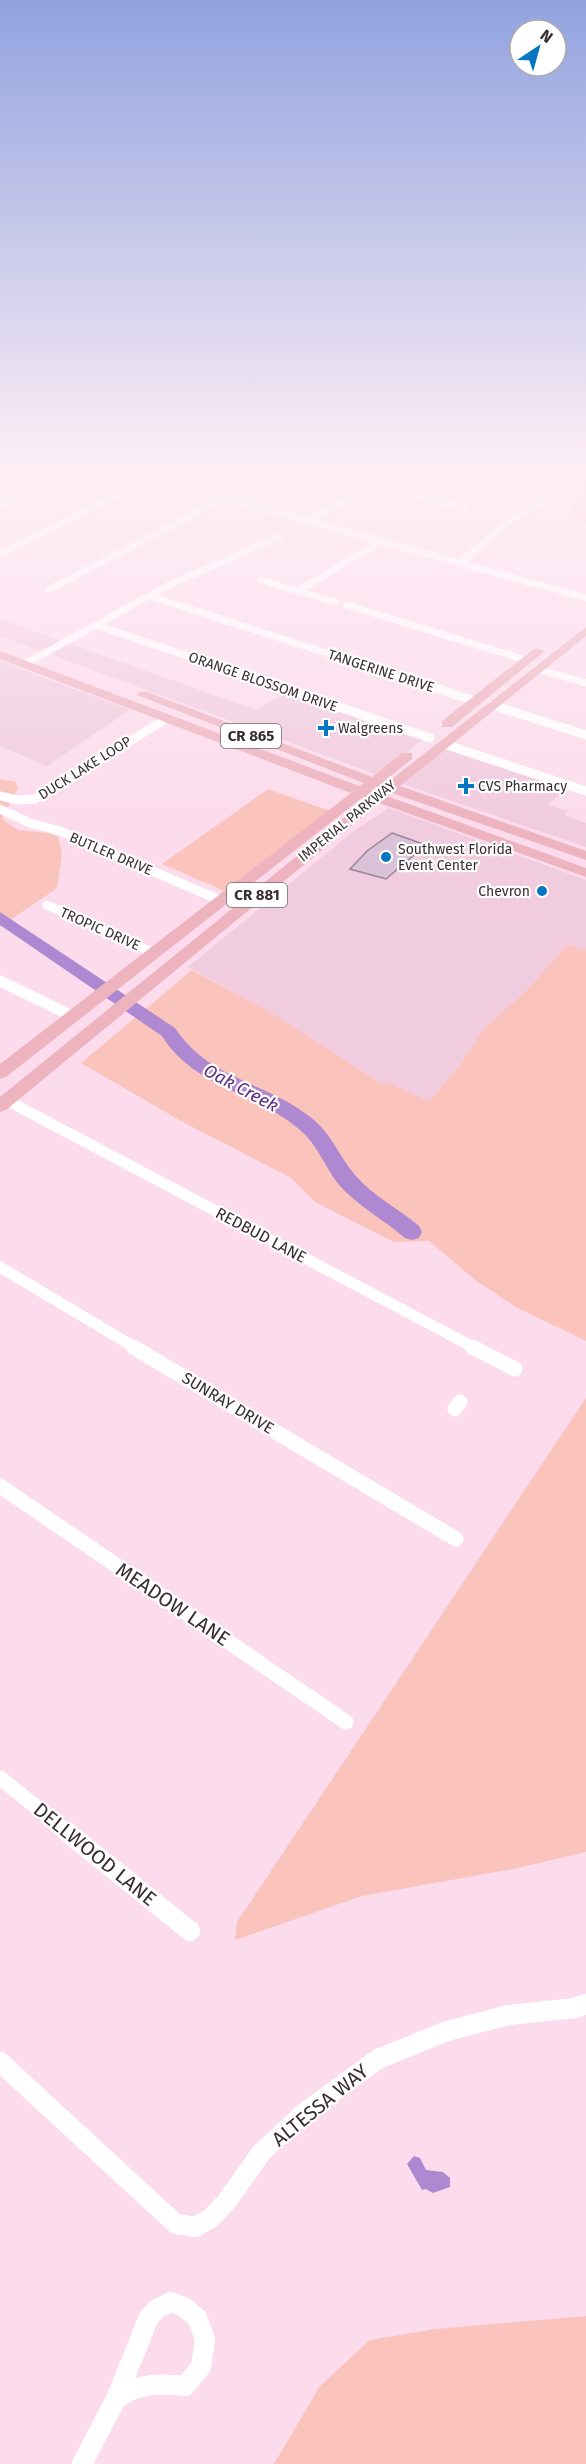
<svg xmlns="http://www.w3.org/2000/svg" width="586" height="2464" font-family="'Fira Sans',sans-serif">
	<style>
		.built { fill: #f1ccde }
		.green { fill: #fac3bc }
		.water { fill: #ae89d1 }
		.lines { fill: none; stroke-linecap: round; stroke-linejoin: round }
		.river { fill: #ae89d1; fill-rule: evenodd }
		.building { fill: #dac3d9; stroke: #988398; stroke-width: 1.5 }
		.minor-far4 { stroke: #fff; stroke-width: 7 }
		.minor-far3 { stroke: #fff; stroke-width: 9 }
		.minor-far2 { stroke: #fff; stroke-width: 11 }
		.minor-far1 { stroke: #fff; stroke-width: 15 }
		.minor { stroke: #fff; stroke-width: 20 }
		.primary { fill: #edb4c0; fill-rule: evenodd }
		.poi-dot { fill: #0776c0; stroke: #fff; stroke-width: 2 }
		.labels { text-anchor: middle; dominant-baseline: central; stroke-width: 4.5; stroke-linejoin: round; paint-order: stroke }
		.far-street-label { font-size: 14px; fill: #372c31; stroke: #fff }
		.far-poi-label { font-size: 14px; fill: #372c31; stroke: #fff; text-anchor: start }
		.shield { fill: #fff; stroke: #736b6f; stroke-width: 1.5 }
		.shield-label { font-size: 15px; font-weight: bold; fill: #372c31 }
		.street-label { font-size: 16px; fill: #372c31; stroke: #fff }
		.water-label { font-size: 18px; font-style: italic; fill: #5c2c82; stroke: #fff }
		.near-street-label { font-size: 20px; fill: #372c31; stroke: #fff }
	</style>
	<rect width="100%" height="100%" fill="#fcdcec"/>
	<!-- built -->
	<path class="built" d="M0,619L257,710L290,690L426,737L378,775L0,636Z
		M0,661L18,668L130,710L47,766L0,746Z
		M448,744L570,786L548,805L568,811L564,815L586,823V847L400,783Z
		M389,808L586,880V951L568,944L526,991L484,1028L461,1064L429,1103L383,1084L275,1015L188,967L355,830Z"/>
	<!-- green -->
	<path class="green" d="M557,468H586V524L582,520L570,517L583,485L558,474L555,471Z
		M0,779L16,782L18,788L2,819L18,830L48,833L58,837L62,853L57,888L0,927Z
		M268,789L330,811L227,892L162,864Z
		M568,944L586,951V1341L516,1307L475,1280L429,1241L394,1242L315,1202L291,1178L181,1121L81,1063L192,970L275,1015L382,1084L387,1082L429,1102L461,1064L484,1028L526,991Z
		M586,1398V1852L513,1869L362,1896L235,1940L237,1922Z
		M586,2316V2464H274L320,2386L370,2340L436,2329Z"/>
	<!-- water -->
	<path class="water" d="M414,2156L420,2158L426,2170L443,2172L450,2178V2187L433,2193L426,2189L422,2190L407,2164Z"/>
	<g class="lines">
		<!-- river -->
		<path class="river" d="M564,468H576L586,474V482Z
			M0,912L175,1028C210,1081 269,1082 314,1120C332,1135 340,1158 355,1175C373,1196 399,1209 419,1226L422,1232L419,1238L412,1240L405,1238C384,1220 358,1206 340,1186C325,1168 318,1145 300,1130C257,1092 194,1088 162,1036L0,925Z"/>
	</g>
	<!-- building -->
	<path class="building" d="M392,833L426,845L386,879L350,869L367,851Z"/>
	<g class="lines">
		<!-- minor-far4 -->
		<path class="minor-far4" d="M118,468L586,598
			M430,468L505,487
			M0,476L34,487L0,504
			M177,485L211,468
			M375,485L466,508
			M309,521L406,468
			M0,553L155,478
			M460,563L504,525L571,483
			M261,580L335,602
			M48,590L225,498
			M298,591L382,541
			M150,596L438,689
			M347,605L526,660
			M96,625L285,689
			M25,664L169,585L279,537
			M537,669L586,683"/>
		<!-- minor-far3 -->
		<path class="minor-far3" d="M280,687L430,738
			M433,687L475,701
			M492,705L586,735
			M444,744L586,791
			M0,796L17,800L35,799L166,719
			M0,809L30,823L60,831L222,901
			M47,905L154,953"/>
		<!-- minor-far2 -->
		<path class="minor-far2" d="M0,981L72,1016
			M8,1101L475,1348
			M0,1267L136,1348"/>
		<!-- minor-far1 -->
		<path class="minor-far1" d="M133,1347L456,1539
			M472,1347L515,1369
			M455,1409L460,1402
			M0,1486L346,1722
			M0,1778L69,1833"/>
		<!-- minor -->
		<path class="minor" d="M67,1832L190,1931
			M0,2062L176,2224L195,2227L211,2218L227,2201L261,2153L304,2113L378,2059L447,2031L509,2015L575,2008L586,2004
			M171,2302L184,2307L197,2318L205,2339L201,2367L185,2386C158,2383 139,2383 116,2399L149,2317L158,2308Z
			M82,2464L116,2399"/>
		<!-- primary -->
		<path class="primary" d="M586,627V636L400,786L586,851V860L392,793L387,796L586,868V877L379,803L6,1110L0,1112V1097L367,799L363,797L6,1077L0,1079V1064L351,793L0,659V651L359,786L364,783L137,695L139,692H147L372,777L402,753H412V759L384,781L388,782ZM376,787L380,789L375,792L371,791Z
			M535,648L545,651L452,727H442V721Z"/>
	</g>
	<!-- sky -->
	<linearGradient id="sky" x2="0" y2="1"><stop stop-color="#91a3df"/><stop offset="0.58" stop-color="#feeff6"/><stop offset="1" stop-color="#feeff6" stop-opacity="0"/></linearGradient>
	<rect width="586" height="813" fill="url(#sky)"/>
	<!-- markers -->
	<g class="poi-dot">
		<path d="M323 719h6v6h6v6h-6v6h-6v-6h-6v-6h6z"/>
		<path d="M463 777h6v6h6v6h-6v6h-6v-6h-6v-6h6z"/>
		<circle cx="386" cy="857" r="6"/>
		<circle cx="542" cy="891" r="6"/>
	</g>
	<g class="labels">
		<!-- far-street labels -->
		<g class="far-street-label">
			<text transform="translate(381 671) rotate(18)">TANGERINE DRIVE</text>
			<text transform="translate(263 682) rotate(19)">ORANGE BLOSSOM DRIVE</text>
			<text transform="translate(85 768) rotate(-32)">DUCK LAKE LOOP</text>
			<text transform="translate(347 821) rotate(-39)">IMPERIAL PARKWAY</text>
			<text transform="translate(111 854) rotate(23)">BUTLER DRIVE</text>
			<text transform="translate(100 929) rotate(24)">TROPIC DRIVE</text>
		</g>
		<!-- far-poi labels -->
		<g class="far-poi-label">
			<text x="338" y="728">Walgreens</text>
			<text x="478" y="786">CVS Pharmacy</text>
			<text x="398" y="849">Southwest Florida<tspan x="398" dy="16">Event Center</tspan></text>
			<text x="530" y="891" text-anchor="end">Chevron</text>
		</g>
		<!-- shield labels -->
		<g class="shield">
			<rect x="221" y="724" width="60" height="24" rx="4.5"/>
			<rect x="227" y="883" width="60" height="24" rx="4.5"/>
		</g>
		<g class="shield-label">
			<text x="251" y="736">CR 865</text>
			<text x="257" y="895">CR 881</text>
		</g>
		<!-- street labels -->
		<g class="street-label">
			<text transform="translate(261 1235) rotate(28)">REDBUD LANE</text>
			<text transform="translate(228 1403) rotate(31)">SUNRAY DRIVE</text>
		</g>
		<!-- water labels -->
		<g class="water-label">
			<text transform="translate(241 1088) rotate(28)">Oak Creek</text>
		</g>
		<!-- near-street labels -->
		<g class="near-street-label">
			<text transform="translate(173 1604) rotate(34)">MEADOW LANE</text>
			<text transform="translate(95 1854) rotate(39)">DELLWOOD LANE</text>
			<text transform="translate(320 2105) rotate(-39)">ALTESSA WAY</text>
		</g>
	</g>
	<!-- north arrow -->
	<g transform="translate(538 48) rotate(36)"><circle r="28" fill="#ffffff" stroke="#afabad" stroke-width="1.5"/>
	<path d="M0-4.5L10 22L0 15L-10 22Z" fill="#0776c0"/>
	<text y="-9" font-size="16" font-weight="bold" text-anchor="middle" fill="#372c31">N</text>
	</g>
</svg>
